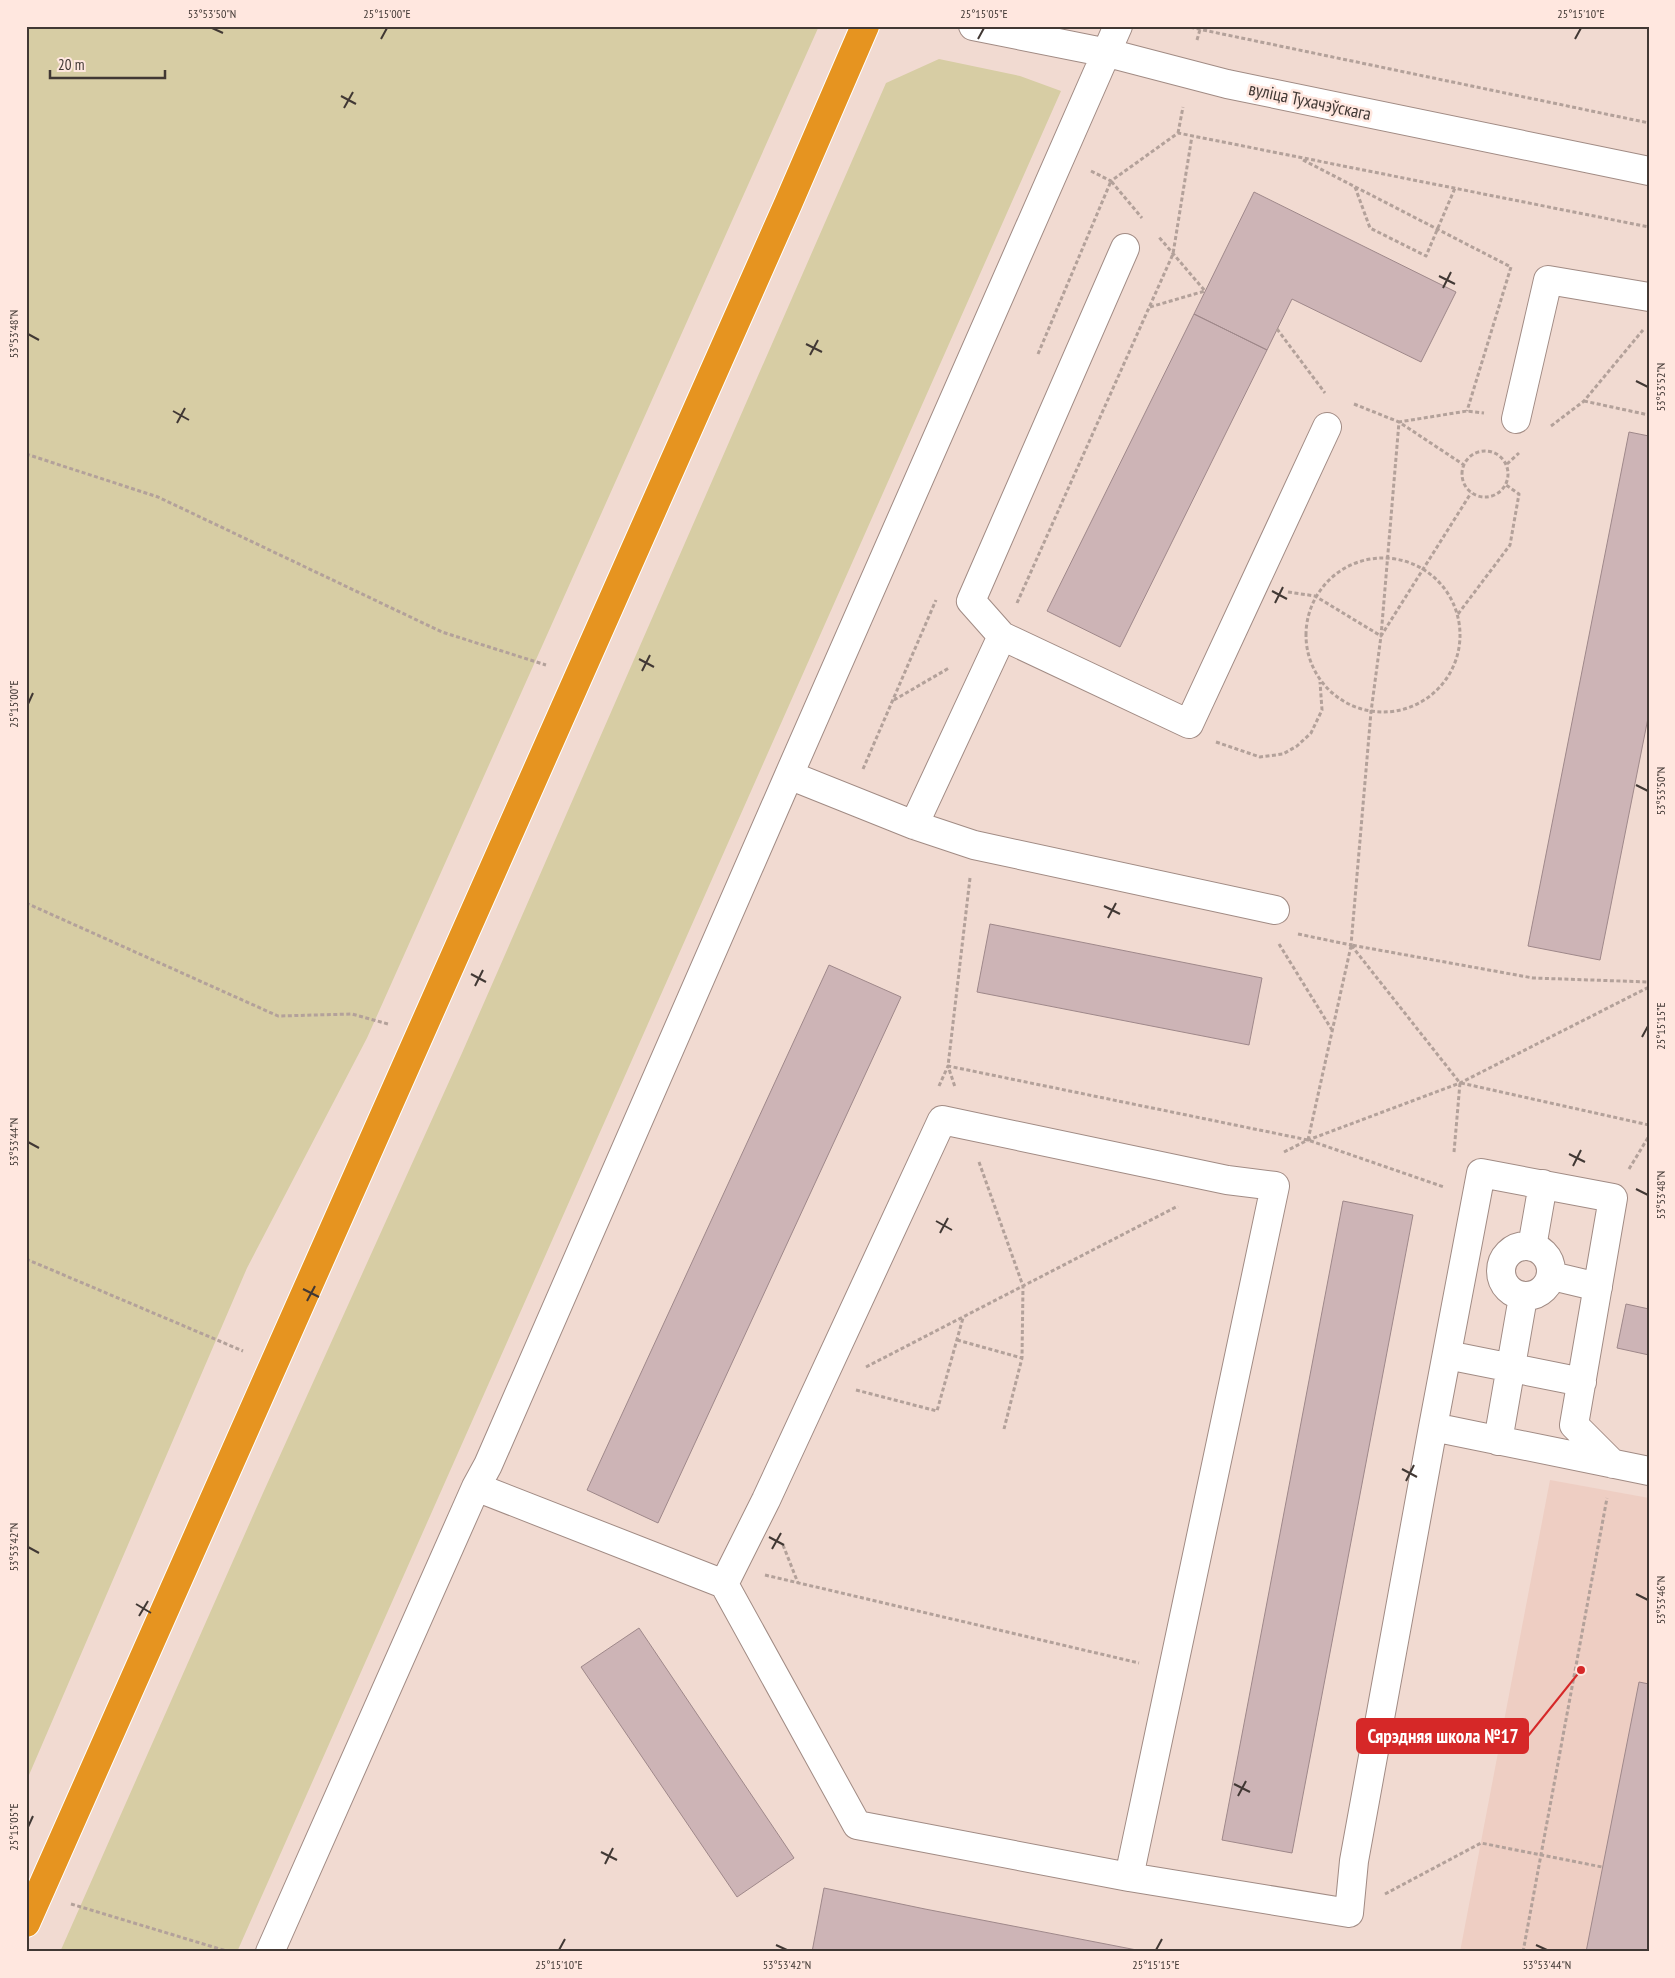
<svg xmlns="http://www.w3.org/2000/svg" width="1675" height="1978" font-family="'PT Sans Narrow',sans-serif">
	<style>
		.built { fill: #eecec3 }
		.green { fill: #d7cda4 }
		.building { fill: #cdb4b6; stroke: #9f888a }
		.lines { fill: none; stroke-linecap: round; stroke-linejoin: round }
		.minor-casing { stroke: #a18b84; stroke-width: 30 }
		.highway-casing { stroke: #fff; stroke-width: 30 }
		.path { stroke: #b3a19a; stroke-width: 3; stroke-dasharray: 4 2.5; stroke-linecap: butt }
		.minor { stroke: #fff; stroke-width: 28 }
		.highway { stroke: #e69420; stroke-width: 28 }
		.ticks { fill: none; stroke: #413834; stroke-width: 2 }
		.labels { text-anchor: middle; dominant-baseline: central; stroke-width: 5; stroke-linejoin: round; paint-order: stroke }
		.street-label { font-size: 18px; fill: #413834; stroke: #ffe7df }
		.leader { fill: none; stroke: #d62828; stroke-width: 2 }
		.callout-dot { fill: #d62828; stroke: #ffe7df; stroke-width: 2 }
		.callout { fill: #d62828; stroke: #d62828; stroke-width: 2 }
		.callout-label { font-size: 19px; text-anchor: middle; font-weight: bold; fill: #fff }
		.neatline { fill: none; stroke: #413834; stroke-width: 2 }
		.ticks-label { font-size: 12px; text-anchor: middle; fill: #413834 }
	</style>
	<rect width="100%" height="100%" fill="#f1dad1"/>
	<!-- built -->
	<path class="built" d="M1550,1480L1649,1498V1952H1460Z"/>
	<!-- green -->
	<path class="green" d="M26,26H819L367,1038L247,1268L26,1782Z
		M939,59L1020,76L1061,91L237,1952H60L263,1493L462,1053L886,83Z"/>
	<!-- building -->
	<path class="building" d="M1254,192L1456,292L1421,362L1292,299L1267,350L1194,314Z
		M1194,314L1267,350L1120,647L1047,611Z
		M1629,432L1649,436V713L1600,960L1528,946Z
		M990,924L1262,978L1249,1045L977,992Z
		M829,965L901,997L658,1523L587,1490Z
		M1343,1201L1413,1215L1292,1853L1222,1840Z
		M1626,1304L1649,1309V1355L1617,1348Z
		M639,1628L794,1858L737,1897L581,1667Z
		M1639,1682L1649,1684V1952H1586Z
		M824,1888L925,1909L1147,1952H812Z"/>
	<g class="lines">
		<defs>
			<path id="minor" d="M973,26L1108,53L1227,84L1649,171
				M1125,248L971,601L1002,636L1189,724L1327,427
				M1516,419L1548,280L1649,297
				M789,775L914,825L974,845L1275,910
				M914,825L1002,636
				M1501 1271a25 25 0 1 1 50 0a25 25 0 1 1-50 0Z
				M1532,1247L1543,1184
				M1552,1276L1598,1287
				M1447,1355L1582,1382
				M1433,1427L1481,1173L1613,1198L1574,1425L1613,1464
				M1498,1441L1523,1297
				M476,1487L724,1584L857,1825L1129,1877L1275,1186L1227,1180L942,1120L766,1500L724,1584
				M1129,1877L1349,1913L1354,1861L1433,1427L1649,1471
				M270,1952L476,1487L488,1465L789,775L1118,26"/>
			<path id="highway" d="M26,1923L788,204L865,26"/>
		</defs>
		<!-- minor casing -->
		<use href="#minor" class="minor-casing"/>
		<!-- highway casing -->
		<use href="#highway" class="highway-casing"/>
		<!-- path -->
		<path class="path" d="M1184,26L1649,123
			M1197,40L1201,26
			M1178,133L1183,107
			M1303,160L1511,267L1467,411
			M1091,171L1111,181L1178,133L1649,227
			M1355,187L1370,228L1426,256L1455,188
			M1150,307L1205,291L1158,236
			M1277,329L1325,393
			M1038,354L1111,181L1142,218
			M1584,401L1649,415
			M1354,404L1399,422L1464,465
			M1551,426L1584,401L1643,330
			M1462 474a23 23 0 1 1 46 0a23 23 0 1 1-46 0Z
			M26,454L158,497L442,632L546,665
			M1507,464L1519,453
			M1306 635a77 77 0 1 1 154 0a77 77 0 1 1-154 0Z
			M1288,592L1315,596L1381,636L1471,493
			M1017,603L1173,254L1192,136
			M1458,614L1510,545L1519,494L1506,485
			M894,700L949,668
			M1216,742L1260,757L1283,754L1297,746L1311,733L1322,710L1320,682
			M863,769L936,600
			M970,878L948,1066L1308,1140L1444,1187
			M26,903L278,1016L352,1014L388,1024
			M1298,934L1351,945L1371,712L1381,636L1399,422L1467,411L1484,413
			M1279,944L1332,1030
			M1461,1083L1649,1125
			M939,1086L948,1066L955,1087
			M1308,1140L1351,946
			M1284,1152L1308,1140L1460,1083L1649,987
			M1454,1152L1460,1083L1351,945L1533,978L1649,982
			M979,1162L1023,1286L1022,1358L1004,1429
			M1629,1169L1649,1136
			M26,1259L243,1351
			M957,1340L1022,1358
			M866,1367L1178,1206
			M856,1390L937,1411L963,1318
			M783,1545L798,1583
			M765,1575L1139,1663
			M1385,1894L1481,1843L1602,1867
			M71,1904L230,1952
			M1523,1952L1607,1498"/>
		<!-- minor -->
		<use href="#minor" class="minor"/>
		<!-- highway -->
		<use href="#highway" class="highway"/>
	</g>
	<!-- ticks -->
	<path class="ticks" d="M212,28L223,33M381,39L387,28M978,39L984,28M1575,39L1581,28M341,96L356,104M344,108L353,92M1439,276L1455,284M1443,288L1451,272M28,334L39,340M806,344L822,352M810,355L818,340M1636,381L1648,387M173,411L189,420M177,423L185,408M1272,591L1287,599M1275,603L1283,587M639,659L654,667M642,671L650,655M28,704L33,693M1636,785L1648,791M1104,906L1120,914M1108,918L1116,903M471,974L486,982M475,986L483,970M1642,1037L1648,1026M28,1142L39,1148M1569,1154L1585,1162M1573,1166L1581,1150M1636,1189L1648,1195M936,1221L952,1230M940,1233L948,1218M303,1289L319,1297M307,1301L315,1286M1402,1469L1417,1477M1406,1481L1414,1465M769,1537L784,1545M28,1547L39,1553M772,1549L781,1533M1636,1594L1648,1600M136,1604L151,1613M139,1616L148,1601M1234,1784L1250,1792M1238,1796L1246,1781M28,1827L33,1816M601,1852L617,1860M605,1864L613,1848M776,1945L787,1950M1536,1945L1547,1950M559,1950L565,1939M1156,1950L1162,1939"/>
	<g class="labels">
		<!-- street labels -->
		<g class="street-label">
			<text transform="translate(1310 101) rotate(12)">вуліца Тухачэўскага</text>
		</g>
	</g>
	<!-- callouts -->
	<path class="leader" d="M1581 1670L1528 1736"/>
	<circle class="callout-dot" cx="1581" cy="1670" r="5"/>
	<rect class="callout" x="1357" y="1719" width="171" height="34" rx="5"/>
	<g class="callout-label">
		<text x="1443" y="1743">Сярэдняя школа №17</text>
	</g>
	<!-- border -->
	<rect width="1675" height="1978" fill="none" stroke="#ffe7df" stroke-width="55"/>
	<!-- scale -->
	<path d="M50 70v8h115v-8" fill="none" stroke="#413834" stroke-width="2.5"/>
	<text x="58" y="70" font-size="15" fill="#413834" stroke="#ffe7df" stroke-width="4" paint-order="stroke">20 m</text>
	<rect x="28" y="28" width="1620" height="1922" class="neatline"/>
	<g class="ticks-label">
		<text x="212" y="18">53°53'50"N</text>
		<text x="387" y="18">25°15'00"E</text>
		<text x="984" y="18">25°15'05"E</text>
		<text x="1581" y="18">25°15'10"E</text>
		<text transform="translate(14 334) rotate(-90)" y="4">53°53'48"N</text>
		<text transform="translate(1661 387) rotate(-90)" y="4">53°53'52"N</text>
		<text transform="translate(14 704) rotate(-90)" y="4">25°15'00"E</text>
		<text transform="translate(1661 791) rotate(-90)" y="4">53°53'50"N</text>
		<text transform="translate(1661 1026) rotate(-90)" y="4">25°15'15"E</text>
		<text transform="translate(14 1142) rotate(-90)" y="4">53°53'44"N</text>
		<text transform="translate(1661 1195) rotate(-90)" y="4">53°53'48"N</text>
		<text transform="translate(14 1547) rotate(-90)" y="4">53°53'42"N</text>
		<text transform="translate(1661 1600) rotate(-90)" y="4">53°53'46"N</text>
		<text transform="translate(14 1827) rotate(-90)" y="4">25°15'05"E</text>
		<text x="559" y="1969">25°15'10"E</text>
		<text x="787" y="1969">53°53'42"N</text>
		<text x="1156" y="1969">25°15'15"E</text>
		<text x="1547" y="1969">53°53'44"N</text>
	</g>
</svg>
